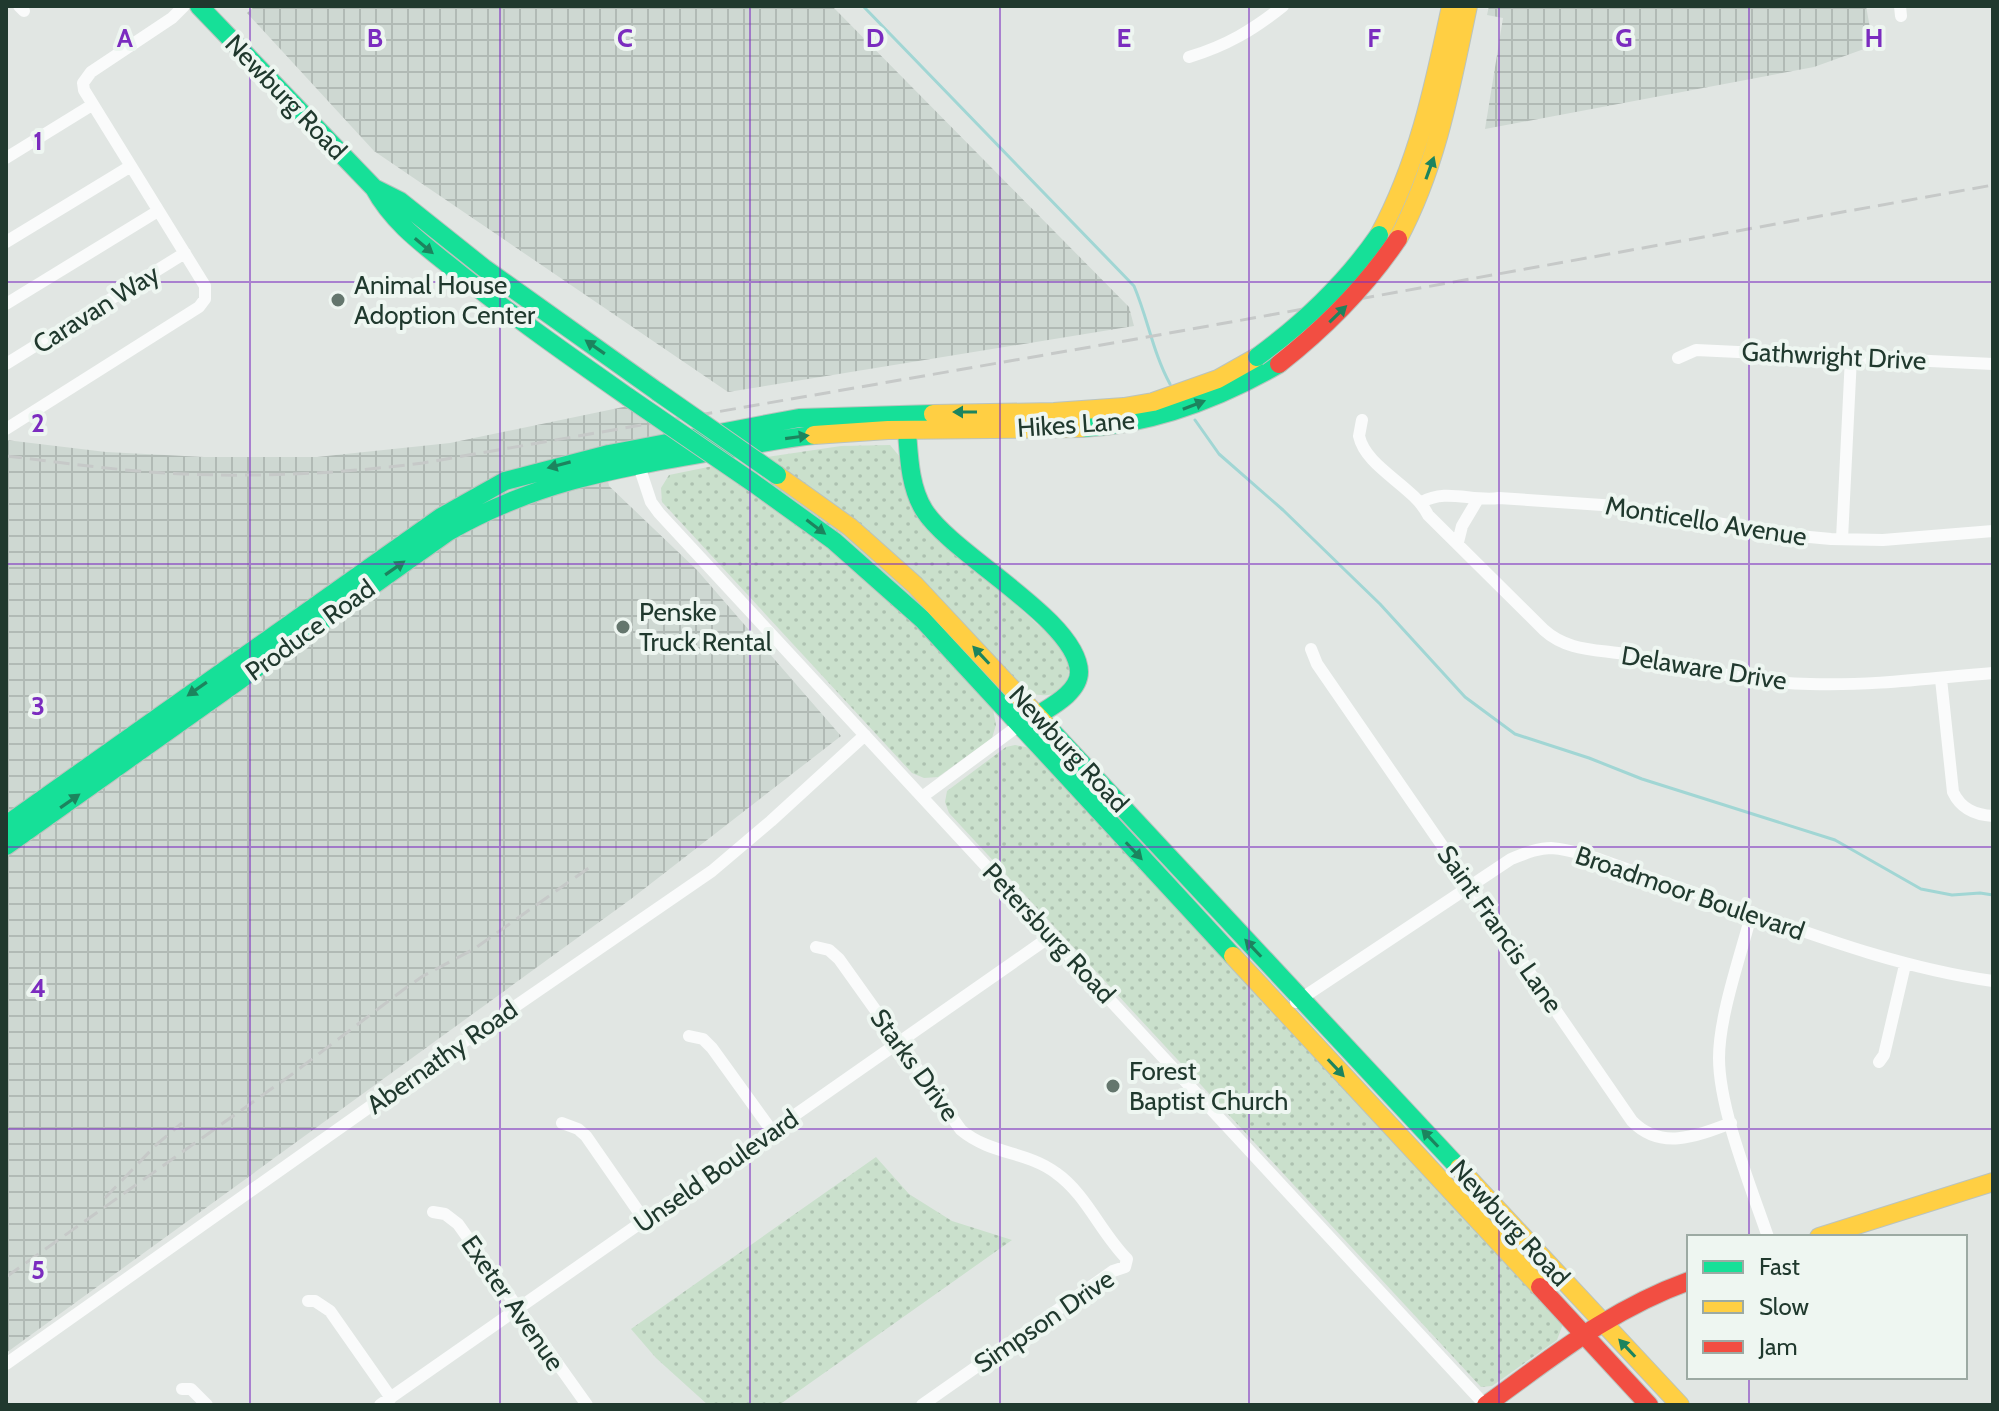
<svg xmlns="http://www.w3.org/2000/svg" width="1999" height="1411" font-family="Cabin,sans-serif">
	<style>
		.industrial { fill: url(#industrial-grid) }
		.grass { fill: url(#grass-dots) }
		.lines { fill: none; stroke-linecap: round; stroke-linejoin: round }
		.stream { stroke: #a1d6d4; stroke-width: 3 }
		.fast-casing { stroke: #bac3be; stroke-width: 20 }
		.slow-casing { stroke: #bac3be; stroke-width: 20 }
		.jam-casing { stroke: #bac3be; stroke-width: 20 }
		.street { stroke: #fafbfb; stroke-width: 12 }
		.fast { stroke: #16e098; stroke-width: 18 }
		.slow { stroke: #ffcf43; stroke-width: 18 }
		.jam { stroke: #f24e42; stroke-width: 18 }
		.rail { stroke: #c6c9c8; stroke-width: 3; stroke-dasharray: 16 8; stroke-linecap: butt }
		.fast-bridge-casing { stroke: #bac3be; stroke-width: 20; stroke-linecap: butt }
		.jam-bridge-casing { stroke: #bac3be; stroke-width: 20; stroke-linecap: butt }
		.fast-bridge { stroke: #16e098; stroke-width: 18 }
		.jam-bridge { stroke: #f24e42; stroke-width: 18 }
		.oneway { fill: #1c845e }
		.grid { fill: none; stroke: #7b2cbf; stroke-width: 2; stroke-opacity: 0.55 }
		.poi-dot { fill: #64766d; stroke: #eef6f1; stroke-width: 3 }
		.labels { text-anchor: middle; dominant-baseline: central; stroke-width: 8; stroke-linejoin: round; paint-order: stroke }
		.street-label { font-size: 26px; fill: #20392e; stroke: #eef6f1 }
		.poi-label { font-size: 26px; fill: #20392e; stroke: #eef6f1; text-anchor: start }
		.grid-label { font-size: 26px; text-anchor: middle; font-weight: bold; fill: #7b2cbf; stroke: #eef6f1; stroke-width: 8; stroke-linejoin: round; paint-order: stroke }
	</style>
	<defs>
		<pattern id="industrial-grid" width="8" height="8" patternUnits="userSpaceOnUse" patternTransform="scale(2)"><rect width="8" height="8" fill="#ced8d2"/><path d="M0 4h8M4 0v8" fill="none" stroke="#b1bab5"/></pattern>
		<pattern id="grass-dots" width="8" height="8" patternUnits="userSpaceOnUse" patternTransform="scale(2)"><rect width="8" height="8" fill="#cae0cc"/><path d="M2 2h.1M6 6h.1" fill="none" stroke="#adc1b0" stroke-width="1.8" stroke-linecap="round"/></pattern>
	</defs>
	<rect width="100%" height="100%" fill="#e1e6e3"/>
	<!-- industrial -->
	<path class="industrial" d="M255,6H832L1129,307L1134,326L728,392L374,151L247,13Z
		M1489,6H1866L1872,39L1864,49L1814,67L1485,129L1503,18L1487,15Z
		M628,406L670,436L602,448L609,486L697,570L841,736L631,899L6,1353V440L106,452L204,457H317L450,443Z"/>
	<!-- grass -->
	<path class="grass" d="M890,445L900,457L932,528L1061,646C1064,653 1069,662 1069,670C1067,699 1039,700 1020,688L944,607L840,508L767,457L841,446Z
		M713,466L851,564L914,622L993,709L996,725L992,738L938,777L924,778L912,773L662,502L661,488L669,475Z
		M762,475L818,511L893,574L1012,697L1005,703L763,481Z
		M1015,745L1026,747L1036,754L1563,1324L1557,1340L1492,1386L1481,1387L949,813L945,802L947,791L1006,747Z
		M876,1157L909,1194L952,1221L1012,1240L779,1405H708L656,1358L631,1329Z"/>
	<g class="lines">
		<!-- stream -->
		<path class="stream" d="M863,6L1134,286C1148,319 1153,353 1170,384
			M1195,420L1219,454L1283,510L1380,604L1465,697L1515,734L1589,758L1642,779L1835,840L1921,889L1952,895L1980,893L1993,895"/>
		<defs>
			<path id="fast" d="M199,6L374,188C394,225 427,247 460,274C514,317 571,357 628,397
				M374,188L400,201L484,268L658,392
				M906,420C909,450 908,484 924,510C952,555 1078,620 1079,672C1079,692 1052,706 1038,715
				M1082,428C1153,424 1218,399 1279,364
				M752,482L834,541L922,619L1233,956
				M1046,725L1459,1168
				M6,825L441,517L505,481L609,454L799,418L933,414
				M6,846L448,532C535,482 614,469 711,452C745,446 779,439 814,435"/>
			<path id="slow" d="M1379,235C1418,163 1434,86 1451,6
				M1398,239C1437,166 1451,87 1468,6
				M933,414L1054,412L1124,407L1153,402L1218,379L1257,357
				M814,435L888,430L1082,428
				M777,475L850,527L915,585L1046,725
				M1233,956L1540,1287
				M1459,1168L1680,1405
				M1819,1237L1993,1182"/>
			<path id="jam" d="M1540,1287L1649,1405
				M1486,1405C1554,1356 1609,1310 1689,1281"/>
		</defs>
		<!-- fast casing -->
		<use href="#fast" class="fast-casing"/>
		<!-- slow casing -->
		<use href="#slow" class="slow-casing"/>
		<!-- jam casing -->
		<use href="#jam" class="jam-casing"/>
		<!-- street -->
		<path class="street" d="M19,6L24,11
			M1900,6L1901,16
			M1189,57C1226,46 1253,30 1283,6
			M6,158L92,105
			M6,242L131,166
			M6,304L158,211
			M1678,358L1696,350L1993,364
			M6,364L185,253
			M1362,420L1359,436C1366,468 1414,486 1428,515L1544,630C1568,652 1599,649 1630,655C1690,667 1749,683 1810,684C1872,686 1932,678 1993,673
			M6,429L199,307L205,299V286L84,90L83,83L91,72L172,18L184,6
			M637,460L651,502L659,513L1485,1405
			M1422,502C1446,488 1472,502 1499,498L1617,506L1788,535L1831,539L1883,540L1993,531
			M1842,539L1851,357
			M1458,542L1462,526L1478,499
			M1311,649L1317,664L1632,1121C1661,1151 1697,1136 1731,1123
			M1941,679L1953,792C1961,809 1975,815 1993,816
			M922,797L1018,726
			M1752,912C1741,954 1719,1016 1719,1058C1719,1109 1751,1187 1768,1237
			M816,947L829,950L839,959L961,1130C991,1155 1027,1151 1056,1173C1086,1194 1101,1233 1127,1259L1125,1267L1113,1271L922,1405
			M1296,1002L1511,859C1524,854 1537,848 1551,848C1583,850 1631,872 1662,882C1772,918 1878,965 1993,981
			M689,1036L703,1039L712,1048L772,1131
			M1879,1062L1884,1055L1905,965
			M562,1123L578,1129L586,1136L645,1221
			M433,1212L445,1214L458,1224L587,1405
			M308,1301H315L330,1311L391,1398
			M6,1364L385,1096L712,871L771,821L865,735
			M182,1389H191L207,1405
			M380,1405L1051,936"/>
		<!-- fast -->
		<use href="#fast" class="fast"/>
		<!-- slow -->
		<use href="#slow" class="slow"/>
		<!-- jam -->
		<use href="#jam" class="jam"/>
		<!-- rail -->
		<path class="rail" d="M6,456C59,462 112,470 165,473C251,478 338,474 423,463L1142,338L1993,185
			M105,1198L156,1145L182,1123
			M6,1277L291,1075L403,990L423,976L474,949L590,867"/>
		<defs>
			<path id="fast-bridge" d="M1257,357C1305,322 1345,284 1379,235
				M658,392L777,475
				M628,397L752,482"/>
			<path id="jam-bridge" d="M1279,364C1326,327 1365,288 1398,239"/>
		</defs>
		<!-- fast-bridge casing -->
		<use href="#fast-bridge" class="fast-bridge-casing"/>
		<!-- jam-bridge casing -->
		<use href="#jam-bridge" class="jam-bridge-casing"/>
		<!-- fast-bridge -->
		<use href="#fast-bridge" class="fast-bridge"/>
		<!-- jam-bridge -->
		<use href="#jam-bridge" class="jam-bridge"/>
	</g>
	<!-- one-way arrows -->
	<defs><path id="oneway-solid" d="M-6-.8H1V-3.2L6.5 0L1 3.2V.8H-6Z" transform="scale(2)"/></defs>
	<g class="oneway">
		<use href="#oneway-solid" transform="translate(1430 168) rotate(-70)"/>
		<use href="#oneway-solid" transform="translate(424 246) rotate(40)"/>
		<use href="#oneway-solid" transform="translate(1338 314) rotate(-44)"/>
		<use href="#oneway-solid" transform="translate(595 347) rotate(-145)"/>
		<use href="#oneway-solid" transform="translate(1194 405) rotate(-21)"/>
		<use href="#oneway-solid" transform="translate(965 412) rotate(180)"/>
		<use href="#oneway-solid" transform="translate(797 437) rotate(-8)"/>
		<use href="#oneway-solid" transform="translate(559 465) rotate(165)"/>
		<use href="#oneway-solid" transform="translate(816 527) rotate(37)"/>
		<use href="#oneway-solid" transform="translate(395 568) rotate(-35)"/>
		<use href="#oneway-solid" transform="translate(981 655) rotate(-133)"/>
		<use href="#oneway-solid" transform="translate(197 689) rotate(145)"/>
		<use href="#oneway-solid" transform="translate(70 801) rotate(-35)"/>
		<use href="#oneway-solid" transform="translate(1134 851) rotate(47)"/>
		<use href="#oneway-solid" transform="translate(1253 948) rotate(-133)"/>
		<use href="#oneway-solid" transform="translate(1336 1068) rotate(47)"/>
		<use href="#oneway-solid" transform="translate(1430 1138) rotate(-133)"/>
		<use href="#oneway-solid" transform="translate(1627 1348) rotate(-133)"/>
	</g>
	<!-- grid -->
	<path class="grid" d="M250,6V1405M500,6V1405M750,6V1405M1000,6V1405M1249,6V1405M1499,6V1405M1749,6V1237M6,282H1993M6,564H1993M6,847H1993M6,1129H1993M1749,1377V1405"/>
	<!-- markers -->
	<g class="poi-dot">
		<circle cx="338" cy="300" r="8"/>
		<circle cx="623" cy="627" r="8"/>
		<circle cx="1113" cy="1086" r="8"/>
	</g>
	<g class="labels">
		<!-- street labels -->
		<g class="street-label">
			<text transform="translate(286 97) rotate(46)">Newburg Road</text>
			<text transform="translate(96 309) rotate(-32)">Caravan Way</text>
			<text transform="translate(1834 356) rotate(3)">Gathwright Drive</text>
			<text transform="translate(1076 424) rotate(-4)">Hikes Lane</text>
			<text transform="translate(1706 521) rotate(9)">Monticello Avenue</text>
			<text transform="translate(310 630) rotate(-36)">Produce Road</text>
			<text transform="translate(1704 668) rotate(9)">Delaware Drive</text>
			<text transform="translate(1069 749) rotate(47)">Newburg Road</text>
			<text transform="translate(1690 893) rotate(19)">Broadmoor Boulevard</text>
			<text transform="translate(1500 929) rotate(55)">Saint Francis Lane</text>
			<text transform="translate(1049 933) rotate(47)">Petersburg Road</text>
			<text transform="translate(442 1057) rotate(-35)">Abernathy Road</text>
			<text transform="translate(915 1065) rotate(54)">Starks Drive</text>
			<text transform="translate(716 1171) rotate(-35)">Unseld Boulevard</text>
			<text transform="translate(1510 1223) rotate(47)">Newburg Road</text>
			<text transform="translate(513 1303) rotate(55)">Exeter Avenue</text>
			<text transform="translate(1044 1321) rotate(-34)">Simpson Drive</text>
		</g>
		<!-- poi labels -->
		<g class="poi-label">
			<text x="354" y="285">Animal House<tspan x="354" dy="30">Adoption Center</tspan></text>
			<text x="639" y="612">Penske<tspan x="639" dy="30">Truck Rental</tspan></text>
			<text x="1129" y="1071">Forest<tspan x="1129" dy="30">Baptist Church</tspan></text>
		</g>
	</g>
	<g class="grid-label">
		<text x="125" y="47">A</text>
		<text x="375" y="47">B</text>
		<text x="625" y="47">C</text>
		<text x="875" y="47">D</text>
		<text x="1124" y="47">E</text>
		<text x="1374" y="47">F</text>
		<text x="1624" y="47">G</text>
		<text x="1874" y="47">H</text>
		<text x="38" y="150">1</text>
		<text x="38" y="432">2</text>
		<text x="38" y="715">3</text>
		<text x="38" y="997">4</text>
		<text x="38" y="1279">5</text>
	</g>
	<!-- border -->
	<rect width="1999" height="1411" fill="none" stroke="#20392e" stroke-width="16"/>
	<!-- legend -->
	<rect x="1687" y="1235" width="280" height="144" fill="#eef6f1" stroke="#9caaa3" stroke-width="2"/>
	<rect x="1703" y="1261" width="40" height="12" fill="#16e098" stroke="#9caaa3" stroke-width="2"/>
	<text x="1759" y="1275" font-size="24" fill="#20392e">Fast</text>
	<rect x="1703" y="1301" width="40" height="12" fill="#ffcf43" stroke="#9caaa3" stroke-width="2"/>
	<text x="1759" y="1315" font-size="24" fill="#20392e">Slow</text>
	<rect x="1703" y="1341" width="40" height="12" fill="#f24e42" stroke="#9caaa3" stroke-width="2"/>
	<text x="1759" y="1355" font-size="24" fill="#20392e">Jam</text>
</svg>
